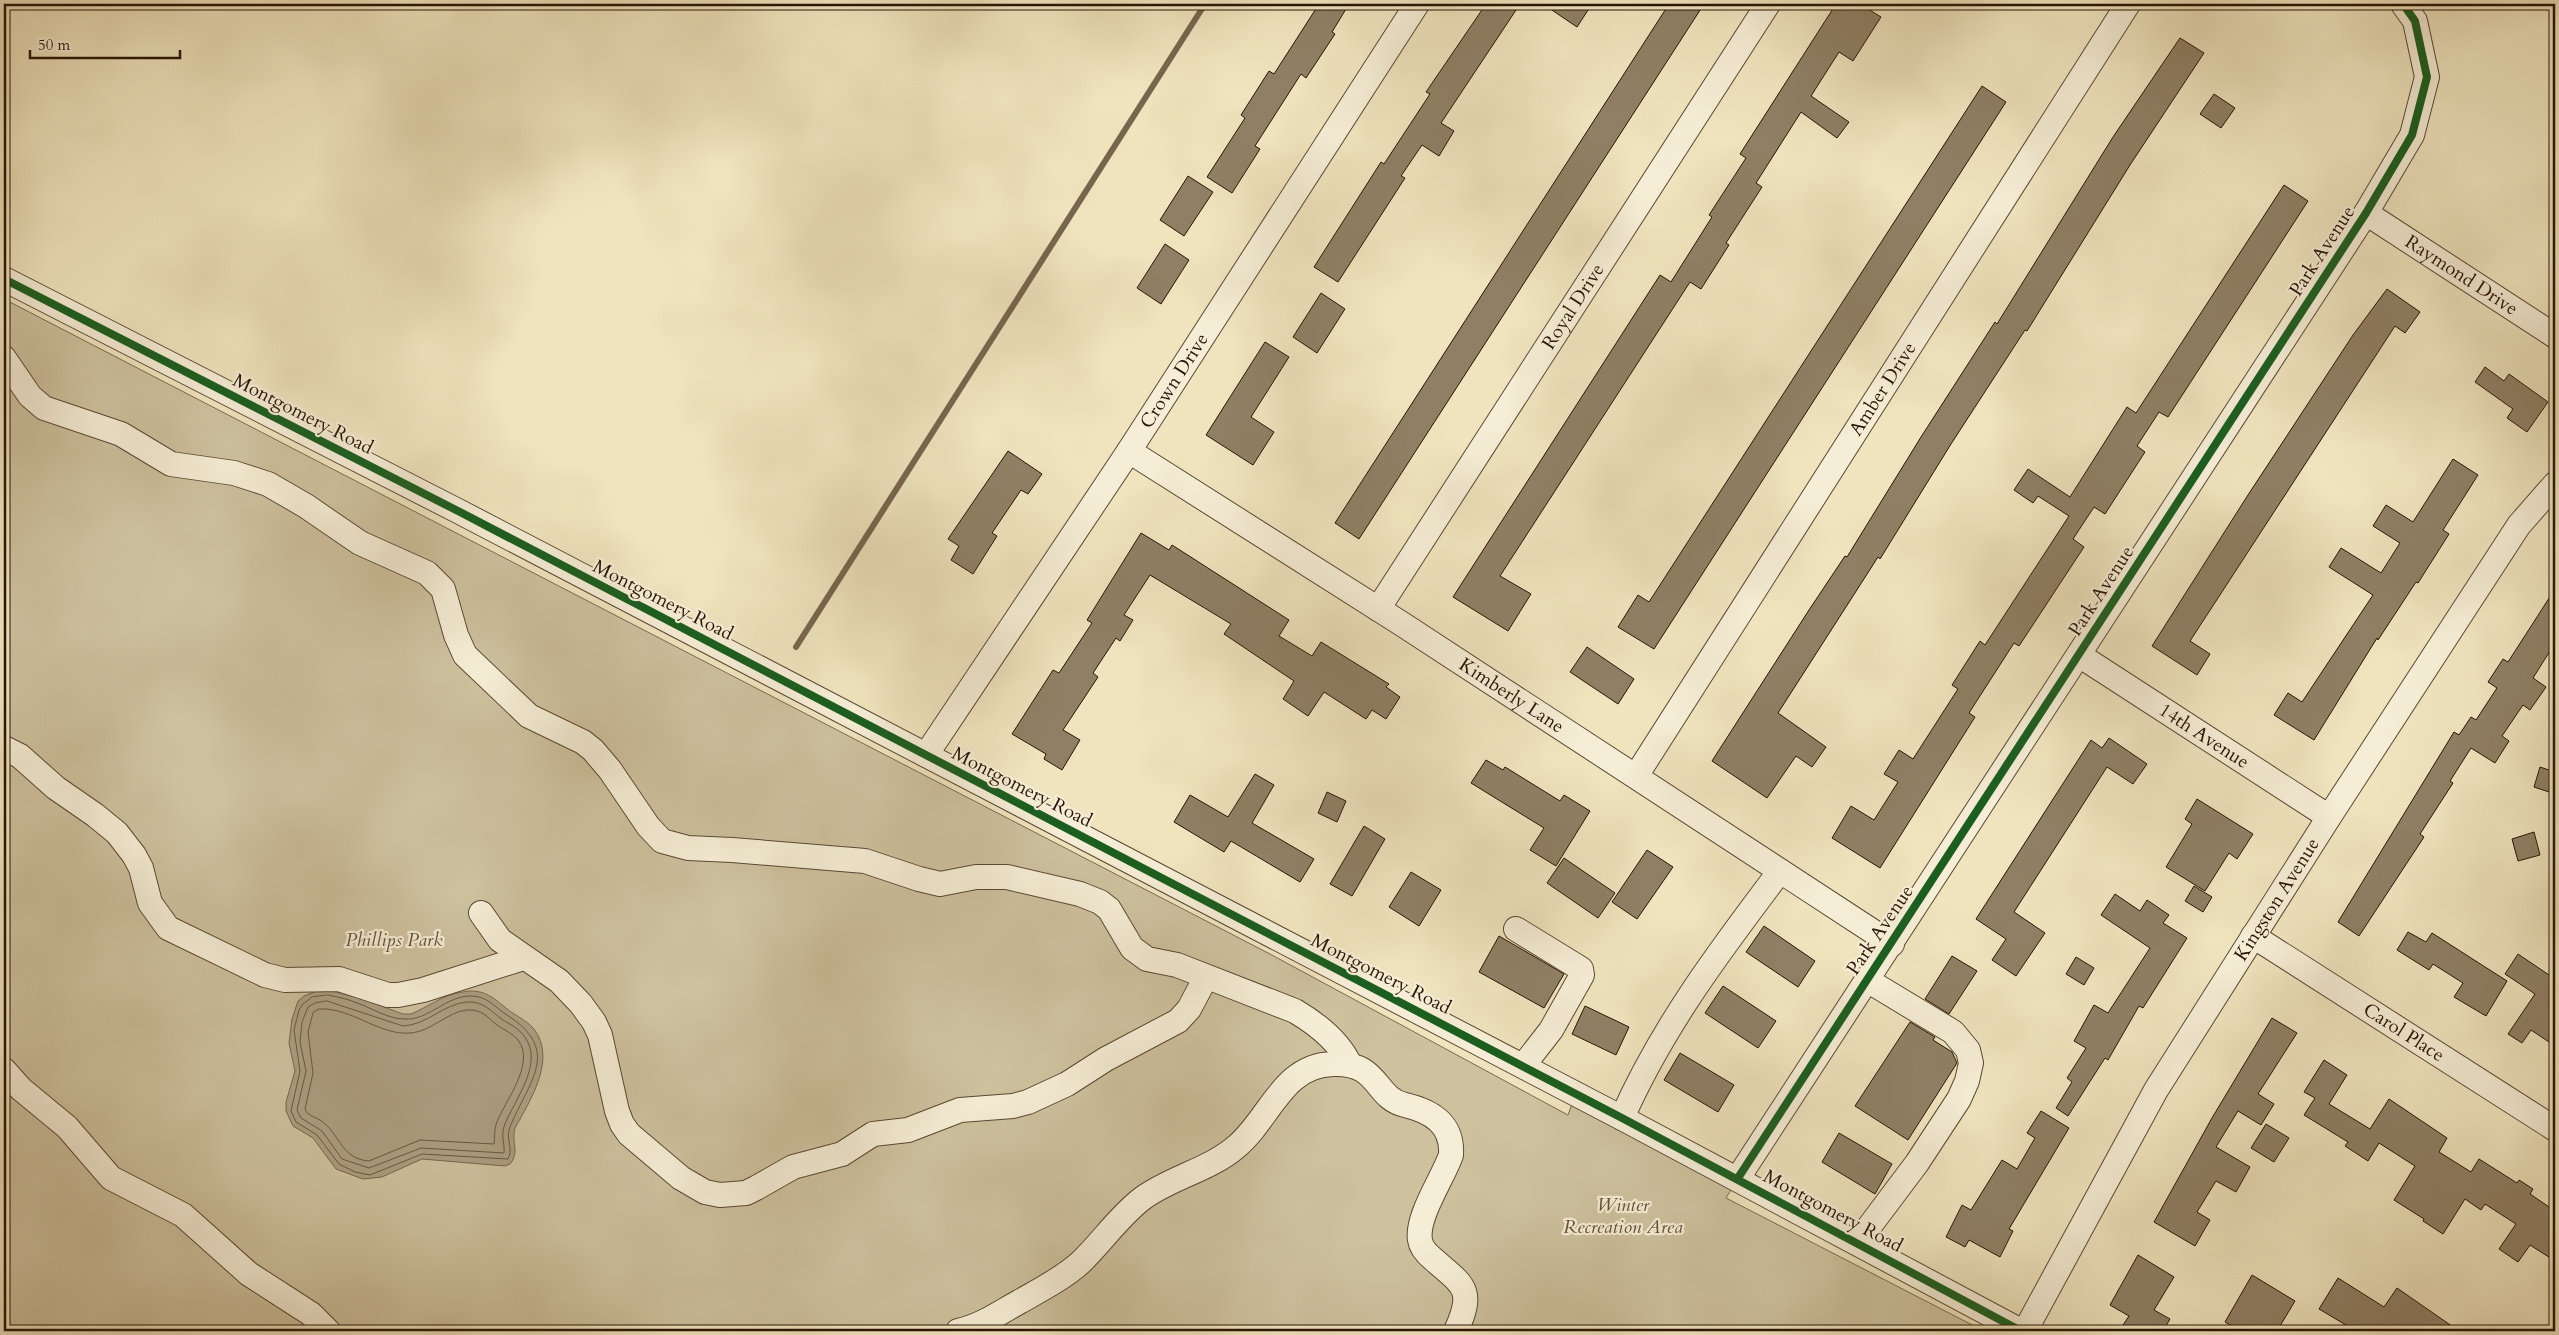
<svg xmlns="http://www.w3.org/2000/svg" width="2559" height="1335" font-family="Cardo,serif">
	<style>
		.green { fill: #cdc19e; stroke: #7a6a51 }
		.water { fill: #ab9d7f; stroke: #77664e }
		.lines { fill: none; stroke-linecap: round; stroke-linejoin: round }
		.shore { stroke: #6a5842; stroke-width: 1 }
		.stream { stroke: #77664e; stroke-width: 6 }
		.building { fill: #8f8065; stroke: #281404 }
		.minor-casing { stroke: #5a4832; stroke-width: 26 }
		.minor { stroke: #f5edd5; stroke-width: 24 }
		.cycleway-casing { stroke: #f5edd5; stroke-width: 11 }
		.cycleway { stroke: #1b5e20; stroke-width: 8 }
		.labels { text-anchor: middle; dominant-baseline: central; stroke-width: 4.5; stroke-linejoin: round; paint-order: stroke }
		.street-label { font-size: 19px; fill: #281404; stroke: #f5edd5 }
		.park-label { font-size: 19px; font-style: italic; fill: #62513a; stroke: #f5edd5 }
	</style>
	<rect width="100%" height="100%" fill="#efe4be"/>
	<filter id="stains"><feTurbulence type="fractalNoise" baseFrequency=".004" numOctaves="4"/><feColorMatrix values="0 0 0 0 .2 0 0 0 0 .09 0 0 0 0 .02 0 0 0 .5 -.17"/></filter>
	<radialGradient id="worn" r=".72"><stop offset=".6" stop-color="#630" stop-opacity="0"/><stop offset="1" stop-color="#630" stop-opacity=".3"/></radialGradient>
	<!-- green -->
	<path class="green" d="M4,299L1270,954L1568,1115L1573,1101L1738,1178L1726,1198L1984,1331H4Z"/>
	<!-- water -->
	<path class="water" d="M328,990L359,998L403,1014H411C428,1007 444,994 463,992C482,988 493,997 507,1009C516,1016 526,1020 534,1029C557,1059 530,1101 515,1128C511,1142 520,1152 510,1164L505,1166L422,1159L382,1177L363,1179L336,1169L313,1138L293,1126L286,1111V1102L295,1071L289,1043L292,1019L298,1001L304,996L317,991Z"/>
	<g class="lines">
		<!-- shore -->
		<path class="shore" d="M328,995C338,997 348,999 357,1003C372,1008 388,1019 404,1019C429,1021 446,995 472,996C489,997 494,1007 507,1015C563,1051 528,1082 510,1127C505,1139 514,1148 508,1159L422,1154L370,1175L355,1172L339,1164L317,1135L296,1122L291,1111L300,1071L294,1030L299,1010L303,1004L312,997Z
			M327,1001L403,1026C427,1025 443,1004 467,1002C484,1001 490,1011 503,1020C511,1025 518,1028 524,1036C545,1062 515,1099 505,1124C500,1135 505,1143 504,1153L421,1148L369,1168L342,1159L322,1131L301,1118L297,1110L306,1071L300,1042L302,1022L308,1007L315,1003Z
			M319,1009C352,1007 379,1036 411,1033C432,1031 447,1012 467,1010C482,1009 487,1017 497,1025C504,1030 512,1033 518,1040C536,1063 505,1101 497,1122C494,1129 495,1136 494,1144L420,1140L369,1161C342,1159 341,1137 324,1123C318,1117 308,1117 305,1109L313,1073L308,1032L313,1013Z"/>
		<!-- stream -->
		<path class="stream" d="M796,647L1205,4"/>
	</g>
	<!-- building -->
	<path class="building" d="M1319,4H1349L1332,32L1335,34L1306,78L1301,74L1255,146L1260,149L1232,193L1207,177L1245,118L1241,115L1269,71L1274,74Z
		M1486,4H1520L1441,123L1454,131L1439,156L1422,145L1401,176L1405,178L1338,282L1314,267L1381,162L1384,164L1430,94L1426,92Z
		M1543,4H1592L1577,27Z
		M1669,4H1704L1359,539L1335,523Z
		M1836,4H1860L1881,17L1853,61L1839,52L1811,96L1849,122L1837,138L1801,112L1756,183L1762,187L1726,243L1729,245L1701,289L1690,282L1500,576L1531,594L1508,631L1453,597L1660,275L1671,282L1712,217L1709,215L1746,158L1740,154Z
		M2180,38L2204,53L2130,165L2027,331L2025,330L1951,444L1880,559L1878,557L1778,713L1826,747L1812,767L1796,756L1767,798L1712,761L1809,610L1845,556L1847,557L1921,437L1995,322L1997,324L2113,137Z
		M1982,86L2006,102L1654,649L1618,627L1638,595L1649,602Z
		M2214,94L2235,108L2221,128L2200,114Z
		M1188,176L1213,192L1184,236L1160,220Z
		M2284,185L2308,201L2168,417L2159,412L2137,446L2145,452L2105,514L2094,507L2073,539L2084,547L2019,646L2014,643L1969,713L1975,717L1880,868L1832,838L1851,806L1874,820L1898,782L1884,774L1899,750L1913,759L1958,689L1952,685L1980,641L1985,645L2069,516L2038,496L2033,503L2014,490L2028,469L2070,497L2127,407L2136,413Z
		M1165,244L1189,260L1161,304L1137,288Z
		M2387,289L2420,312L2405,333L2395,326L2190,641L2210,654L2197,675L2152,646L2248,495L2353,335Z
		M1321,293L1345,309L1317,353L1293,337Z
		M1265,342L1289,357L1251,417L1274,432L1253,465L1206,435Z
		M2485,367L2504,381L2509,374L2548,402L2527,432L2507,418L2513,409L2475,382Z
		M1008,451L1042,474L1028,494L1021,490L992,533L997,536L973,574L951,560L959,546L948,539Z
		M2453,459L2478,475L2443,530L2449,534L2418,583L2416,582L2378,640L2377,638L2314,740L2274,715L2288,693L2302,702L2373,595L2329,567L2341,548L2381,573L2400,543L2373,526L2386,505L2413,522Z
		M1141,533L1169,550L1172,545L1289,620L1279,636L1312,656L1321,642L1389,684L1386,687L1400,697L1386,719L1372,710L1366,719L1324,692L1308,716L1283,699L1294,681L1224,634L1231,624L1150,575L1124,615L1133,620L1120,641L1116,638L1093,673L1098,677L1063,730L1080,740L1062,770L1044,759L1046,754L1012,734L1053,670L1059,673L1092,623L1087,620Z
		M2555,589V643L2533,678L2546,687L2530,710L2523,705L2502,736L2509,741L2495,763L2471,748L2450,781L2453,783L2420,834L2424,837L2359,936L2338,922L2454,732L2459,735L2471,717L2476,720L2497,688L2488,682L2503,659L2508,662Z
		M1587,647L1634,679L1618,704L1570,672Z
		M2109,738L2147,764L2133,784L2107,767L2014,912L2045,933L2016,976L1992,960L2006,939L1976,919L2091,740L2102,748Z
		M1486,760L1503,770L1505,767L1560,801L1564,795L1590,811L1556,866L1530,850L1544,828L1471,783Z
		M2540,767L2555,772V794L2534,787Z
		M1255,774L1274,785L1252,823L1314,859L1300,882L1231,841L1224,852L1174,822L1190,795L1228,817Z
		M1327,792L1346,801L1337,822L1318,813Z
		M2197,799L2253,834L2237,859L2229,853L2205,891L2166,867L2192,824L2185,819Z
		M1364,826L1385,839L1352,896L1330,884Z
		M2534,832L2540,855L2518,861L2512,839Z
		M1647,850L1673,867L1637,919L1612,902Z
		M1564,858L1615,893L1598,918L1547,883Z
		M1411,872L1441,890L1419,926L1389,907Z
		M2194,886L2212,897L2203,912L2185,901Z
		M2115,894L2140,911L2147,900L2169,915L2163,923L2187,938L2143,1008L2139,1006L2108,1060L2105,1058L2068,1116L2056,1108L2072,1082L2067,1078L2086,1048L2074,1041L2094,1005L2108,1013L2150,948L2101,915Z
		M1764,926L1815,961L1798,987L1746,952Z
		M2408,932L2426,942L2432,933L2507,981L2486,1016L2454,997L2463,983L2433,964L2429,970L2397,950Z
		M1499,936L1564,974L1544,1008L1479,972Z
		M2518,954L2555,979V1046L2531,1030L2522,1043L2508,1034L2535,994L2505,974Z
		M1952,956L1977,971L1949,1014L1925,999Z
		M2076,957L2094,968L2084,985L2066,974Z
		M1723,986L1776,1021L1758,1048L1705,1013Z
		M1585,1006L1629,1027L1616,1055L1572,1034Z
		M2272,1018L2297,1033L2258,1094L2274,1104L2261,1125L2238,1111L2216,1147L2250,1167L2236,1192L2216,1181L2197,1212L2210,1220L2195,1246L2154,1222L2212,1118Z
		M1910,1022L1935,1037L1933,1040L1952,1052L1957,1063L1908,1140L1855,1106Z
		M1680,1053L1734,1085L1718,1112L1664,1080Z
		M2324,1060L2347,1075L2329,1104L2370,1129L2389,1099L2447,1138L2439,1152L2471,1172L2479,1159L2517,1183L2519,1180L2533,1189L2530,1194L2555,1211V1261L2530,1245L2518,1262L2499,1249L2516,1224L2485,1204L2481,1210L2465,1199L2443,1234L2423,1221L2424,1219L2394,1200L2415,1166L2379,1143L2368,1161L2345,1146L2348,1142L2304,1115L2315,1098L2304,1092Z
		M2041,1111L2069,1128L2009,1229L2013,1231L2000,1257L1969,1240L1965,1247L1946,1237L1962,1205L1971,1210L2002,1160L2017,1169L2035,1138L2027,1133Z
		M2266,1124L2289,1138L2274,1162L2251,1148Z
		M1839,1133L1892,1164L1875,1194L1822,1162Z
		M2138,1255L2174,1277L2154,1310L2170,1319L2163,1331H2135L2123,1325L2129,1316L2110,1305Z
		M2252,1275L2295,1301L2277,1331H2241L2225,1322Z
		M2338,1278L2384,1307L2397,1288L2459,1331H2356L2319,1309Z"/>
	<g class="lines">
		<defs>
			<g id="minor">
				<path id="s1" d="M2366,213L2555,336"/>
				<path d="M4,279L458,511L1622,1118L2021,1331"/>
				<path d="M4,358L30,396L44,408L121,434L171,464L234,473L268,484L306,506L360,543L427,573L443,589L456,635L465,655L529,716L583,742L593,750L610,770L648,826L662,841L688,848L732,850L865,861L919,879L940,884L976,877H1007L1080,894L1100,902L1109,909L1132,948L1147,959L1177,965L1295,1011C1317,1024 1339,1041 1350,1065"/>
				<path id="s2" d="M1129,451L1402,624L1892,944"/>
				<path id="s3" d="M1378,609L1768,4"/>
				<path id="s4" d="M2079,655L2329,817"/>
				<path d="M4,748L20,756L56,788L95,815L117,833L134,855L141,868L150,903L168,928L265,975L285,980L339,979L388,995H398L423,990L523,958"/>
				<path id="s5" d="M926,755L1129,451L1417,4"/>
				<path id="s6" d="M1636,776L2128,4"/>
				<path d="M481,913L500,940L559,981L581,1004L594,1022L600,1035L617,1111L622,1124L629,1134L681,1178L705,1192L720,1195L746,1193L756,1188L793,1167L842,1154L873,1134L908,1130L960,1110L1013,1106L1028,1102L1067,1084L1106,1059L1178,1021L1189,1009L1206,977"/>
				<path d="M1516,929L1578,967L1581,969L1582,975L1551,1030L1523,1066"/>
				<path id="s7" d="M2253,936L2555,1129"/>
				<path d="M4,1070L21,1089L67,1127L111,1178L183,1215L249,1274L311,1314L328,1331"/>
				<path d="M1622,1118C1662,1027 1721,949 1780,871"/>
				<path d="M1738,1178L2366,213L2412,135L2427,77L2415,21L2403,4"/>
				<path d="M1857,1243L1917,1163L1959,1099L1967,1081L1971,1063L1968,1050L1953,1032L1867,980"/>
				<path d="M958,1331C981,1326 999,1313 1019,1302C1040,1290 1062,1279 1080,1263C1102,1242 1119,1216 1143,1198C1172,1177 1209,1170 1236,1147C1270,1119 1282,1065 1333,1064C1380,1062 1374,1098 1405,1105C1431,1111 1453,1124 1451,1155C1443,1178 1416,1217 1420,1240C1421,1248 1427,1254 1433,1259C1464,1286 1475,1289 1456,1331"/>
				<path id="s8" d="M2025,1331L2156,1090L2329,817L2519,525L2555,484"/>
			</g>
		</defs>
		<!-- minor casing -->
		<use href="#minor" class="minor-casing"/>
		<!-- minor -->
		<use href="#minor" class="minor"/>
		<defs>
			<path id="cycleway" d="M4,279L458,511L1622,1118L2021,1331
				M1738,1178L2366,213L2412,135L2427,77L2415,21L2403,4"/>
		</defs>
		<!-- cycleway casing -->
		<use href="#cycleway" class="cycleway-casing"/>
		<!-- cycleway -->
		<use href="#cycleway" class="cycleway"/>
	</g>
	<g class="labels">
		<!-- street labels -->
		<g class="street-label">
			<text transform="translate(2322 251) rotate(-57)">Park Avenue</text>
			<text stroke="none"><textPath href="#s1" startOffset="114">Raymond Drive</textPath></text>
			<text stroke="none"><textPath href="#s3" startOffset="360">Royal Drive</textPath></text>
			<text stroke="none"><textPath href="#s5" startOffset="449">Crown Drive</textPath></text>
			<text stroke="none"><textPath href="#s6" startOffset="459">Amber Drive</textPath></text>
			<text transform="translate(303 414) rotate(27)">Montgomery Road</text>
			<text transform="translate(2101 591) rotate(-57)">Park Avenue</text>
			<text transform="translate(663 600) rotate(27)">Montgomery Road</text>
			<text stroke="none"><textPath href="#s2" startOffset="454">Kimberly Lane</textPath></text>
			<text stroke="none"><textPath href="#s4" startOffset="149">14th Avenue</textPath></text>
			<text transform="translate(1022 787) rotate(27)">Montgomery Road</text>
			<text stroke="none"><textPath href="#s8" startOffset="500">Kingston Avenue</textPath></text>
			<text transform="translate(1880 930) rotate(-56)">Park Avenue</text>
			<text transform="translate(1381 974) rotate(27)">Montgomery Road</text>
			<text stroke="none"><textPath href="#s7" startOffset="179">Carol Place</textPath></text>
			<text transform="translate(1833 1211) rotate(28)">Montgomery Road</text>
		</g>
		<!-- park labels -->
		<g class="park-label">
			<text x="394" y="940">Phillips Park</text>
			<text x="1623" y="1205">Winter<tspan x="1623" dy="22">Recreation Area</tspan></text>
		</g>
	</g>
	<!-- margin -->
	<rect width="2559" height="1335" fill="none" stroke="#efe4be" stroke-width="20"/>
	<rect x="5" y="5" width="2549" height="1325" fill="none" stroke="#281404" stroke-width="2.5"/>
	<rect x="10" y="10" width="2539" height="1315" fill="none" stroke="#281404"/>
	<!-- scale -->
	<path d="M30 50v8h150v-8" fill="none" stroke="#281404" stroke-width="2.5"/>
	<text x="38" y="50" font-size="15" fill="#281404" stroke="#f5edd5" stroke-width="4" paint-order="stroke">50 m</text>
	<rect width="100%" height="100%" filter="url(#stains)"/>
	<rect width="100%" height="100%" fill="url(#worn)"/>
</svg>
